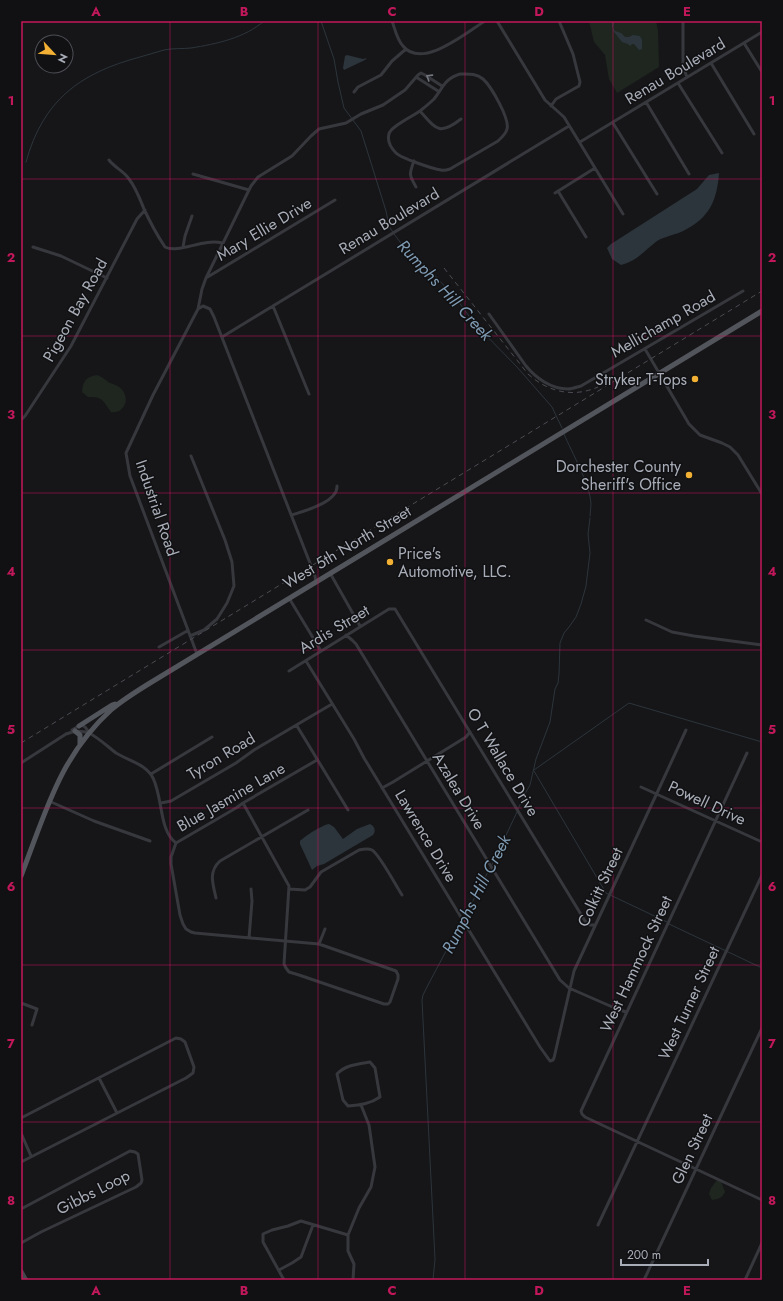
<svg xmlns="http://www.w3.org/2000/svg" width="783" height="1301" font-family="Jost,sans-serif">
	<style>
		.green { fill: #1e261f }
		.water { fill: #2c353c }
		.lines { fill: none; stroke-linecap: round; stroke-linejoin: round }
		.stream { stroke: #2c353c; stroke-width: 1 }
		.street { stroke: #37383d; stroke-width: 3 }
		.secondary { stroke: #45474d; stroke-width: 4.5 }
		.primary { stroke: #53555c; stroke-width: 5 }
		.rail { stroke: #4a4c52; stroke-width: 1; stroke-dasharray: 5 4; stroke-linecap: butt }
		.oneway { stroke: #757881 }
		.grid { fill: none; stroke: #c2185b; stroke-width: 1; stroke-opacity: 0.55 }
		.poi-dot { fill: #f2b134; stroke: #111113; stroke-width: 1.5 }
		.labels { text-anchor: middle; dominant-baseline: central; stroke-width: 3; stroke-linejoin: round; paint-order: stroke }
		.street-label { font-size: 16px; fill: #a8adb8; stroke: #111113 }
		.poi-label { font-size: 16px; fill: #a8adb8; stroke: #111113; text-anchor: end }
		.water-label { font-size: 17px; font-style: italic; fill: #7f9bb3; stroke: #111113 }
		.neatline { fill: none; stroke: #c2185b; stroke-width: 1.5 }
		.grid-label { font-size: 13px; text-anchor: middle; font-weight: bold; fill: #c2185b }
	</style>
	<rect width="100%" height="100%" fill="#161618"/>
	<!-- green -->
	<path class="green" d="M589,21H656L658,31L659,67L617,93L609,79L605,55L594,42Z
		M97,375C103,377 105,380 110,383C113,384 117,385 119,387C125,391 128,399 124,406C121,411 117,413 111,412C103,401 103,396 88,397L82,392C83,381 86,377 97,375Z
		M717,1180L721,1181L725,1192C722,1198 719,1199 712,1200L709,1194L711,1188Z"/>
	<!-- water -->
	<path class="water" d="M612,21H614L613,28L615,31L621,33L625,37H629L633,35L640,36L642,40V49L639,50L634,44H632L630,46L628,44L622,42L614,32L612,27Z
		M347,55L363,59L367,58L365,60L344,70L343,68L345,56Z
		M719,173C717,200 710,217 685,230C676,235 665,236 657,241C644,251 637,261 621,265L612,259L607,248L611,244L697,189L709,175Z
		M329,824L334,827L343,839L357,829L370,824C375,826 376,831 373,835L324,864L317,866L312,870L300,844V841C305,836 322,825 329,824Z"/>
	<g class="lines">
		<!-- stream -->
		<path class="stream" d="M321,21L334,59L338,82L344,108L361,131L386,211L389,226L394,234L403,246L429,269L458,301L474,323L517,367L552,407L562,428
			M26,162C43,100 80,73 140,57C148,55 156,52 164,50C173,48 182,49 191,48C216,44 245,38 264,21
			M564,434C572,453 590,484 591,504C591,508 590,512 590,516
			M534,770L629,703L762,742
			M534,771L606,893L667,922
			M518,809L526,792L530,785L536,759L550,722L555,689L558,683L559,674L560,643L564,633L569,627L576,617L581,604L586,586L590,553L588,534L590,518
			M492,865L517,812
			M464,918L490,868
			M669,924L762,968
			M433,1280L435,1259L422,1000L423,995L428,985L462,921"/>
		<!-- street -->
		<path class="street" d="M392,21C395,29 397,40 403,46C422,70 467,32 485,21
			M497,21L545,100L564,117L623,214
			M683,21V67L687,77
			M744,43L762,72
			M711,63L754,134
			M460,74C468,74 476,73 483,79C491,86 510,119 507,129C506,134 501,138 498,141L450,169C447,170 444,171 441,170C433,169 401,158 396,153C391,148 387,141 389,134C390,127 413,116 420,111C425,107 430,103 434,99C443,88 444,79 460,74Z
			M416,77L438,91
			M678,83L722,153
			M354,92L358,87L381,75L392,61L406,49
			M646,102L689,174
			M551,106L556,99L579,86L580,82L573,54L559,21
			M420,111C436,129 439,136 461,119
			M613,123L657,194
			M580,142L762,32
			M109,160C115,168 124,171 129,179C136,188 140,199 144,209C150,222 157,235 165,247C178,254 204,238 222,243
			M414,161C409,174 409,175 416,187
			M193,174L249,190
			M558,191L586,237
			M555,193L595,168
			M33,247L61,256L107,278
			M183,247L185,236L192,216
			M206,278L335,200
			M273,306L309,394
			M198,309L202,289L206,278L246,196L251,186L258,177L292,156L311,136L319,129L346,123L361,114L383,105L405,90L418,75L421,73L425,75L442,86
			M489,314L526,366C536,378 551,389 568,389C572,389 577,387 581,386L743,291
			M222,337L569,126
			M645,349L689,424L700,435L722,443L730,447L738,455L762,494
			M21,420L25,416L71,346L137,219L145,210
			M292,515C304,511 338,502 337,486
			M330,573L360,626
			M289,598L321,651
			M646,620L672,632L694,636L762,645
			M346,635L352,640L356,644L560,980L569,988L617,1009L626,1012
			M190,636L204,630L217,619L227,603L234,586L232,562L225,540L191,456
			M159,647L187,631
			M197,654L130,476L126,453L153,395L198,309L203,306L210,309L214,317L315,576L316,582
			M306,661L354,739L364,758L540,1047L550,1061L553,1060L554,1058L574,971L657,793L686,730
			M289,671L389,609H395L585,921L590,925H595
			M297,726L348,810
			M72,730C81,724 84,723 89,733
			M66,734C73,731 81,730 89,733C99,738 108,747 116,753C129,761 146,764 153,778C163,798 159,831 176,843
			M747,753L581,1111L582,1114L585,1117L762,1200
			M21,763L66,734
			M151,774L212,737
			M641,787L762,842
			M382,788L393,782L466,737L470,732
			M49,801L94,821L150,841
			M161,803L171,801L236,763L254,750L332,704
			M243,803L289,886L284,964L286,968L289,972L299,975L384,1004H388L390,1002L398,979V975L396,971L319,944L195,933L191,932L186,929L183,924L180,915L171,864V857L176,843L236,808L243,803L317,760
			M289,889L305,890L310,887L321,872L359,850C363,849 368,848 372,850C380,855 396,886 402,895
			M216,898C213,884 208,872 220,861L308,810
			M249,938L252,901L251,889
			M319,944L325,929
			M21,1003L37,1009L32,1025
			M370,1062L375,1068L380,1097C370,1104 360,1105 348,1106L343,1100L337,1074C345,1065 358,1064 370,1062Z
			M99,1078L117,1113
			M21,1118L176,1038L181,1039L185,1042L194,1067L193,1073L186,1078L21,1162
			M21,1133L31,1156
			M21,1209L130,1151L135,1152L138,1154L142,1180L141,1183L136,1187L41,1232L21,1243
			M598,1225L762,875
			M279,1270L292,1263L301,1257L313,1225
			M284,1280L263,1242V1234L272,1230L288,1226L301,1221L348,1235
			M353,1280L354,1264L348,1251V1235L359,1208L371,1187L375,1167L369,1125L361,1105
			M644,1280L762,1028
			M745,1280L762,1243"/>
		<!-- secondary -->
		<path class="secondary" d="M21,1271L26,1280"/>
		<!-- primary -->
		<path class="primary" d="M79,726L112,705L115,704
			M75,731L80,735V744
			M21,876C46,812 59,757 112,709C124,699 137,691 150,683L762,311"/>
		<!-- rail -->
		<path class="rail" d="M444,268L528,374C548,392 573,398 598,387
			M21,743L762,291"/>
	</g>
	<!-- one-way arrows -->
	<defs><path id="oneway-chevron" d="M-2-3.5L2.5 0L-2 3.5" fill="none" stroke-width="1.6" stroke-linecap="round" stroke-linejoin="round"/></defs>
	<use class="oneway" href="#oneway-chevron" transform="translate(429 77) rotate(-148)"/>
	<!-- grid -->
	<path class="grid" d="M170,21V1280M318,21V1280M465,21V1280M613,21V1280M21,179H762M21,336H762M21,493H762M21,650H762M21,808H762M21,965H762M21,1122H762"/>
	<!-- markers -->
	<g class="poi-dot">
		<circle cx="695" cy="379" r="4"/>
		<circle cx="689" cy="475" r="4"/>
		<circle cx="390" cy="562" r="4"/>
	</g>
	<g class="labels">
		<!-- street labels -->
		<g class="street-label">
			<text transform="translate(675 71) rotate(-31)">Renau Boulevard</text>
			<text transform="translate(389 221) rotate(-31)">Renau Boulevard</text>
			<text transform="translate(264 229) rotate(-31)">Mary Ellie Drive</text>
			<text transform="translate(75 310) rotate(-61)">Pigeon Bay Road</text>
			<text transform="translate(663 324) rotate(-30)">Mellichamp Road</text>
			<text transform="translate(157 508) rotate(71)">Industrial Road</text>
			<text transform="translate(347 547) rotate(-31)">West 5th North Street</text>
			<text transform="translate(334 629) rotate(-31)">Ardis Street</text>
			<text transform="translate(221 756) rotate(-31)">Tyron Road</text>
			<text transform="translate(503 762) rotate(59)">O T Wallace Drive</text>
			<text transform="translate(459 791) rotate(59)">Azalea Drive</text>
			<text transform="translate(231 797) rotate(-30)">Blue Jasmine Lane</text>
			<text transform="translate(707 803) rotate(25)">Powell Drive</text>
			<text transform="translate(426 836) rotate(59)">Lawrence Drive</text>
			<text transform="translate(600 887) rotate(-65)">Colkitt Street</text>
			<text transform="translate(636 964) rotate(-65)">West Hammock Street</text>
			<text transform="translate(689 1003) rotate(-65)">West Turner Street</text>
			<text transform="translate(692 1149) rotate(-65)">Glen Street</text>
			<text transform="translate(93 1192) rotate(-27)">Gibbs Loop</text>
		</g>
		<!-- poi labels -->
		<g class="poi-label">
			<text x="687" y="379">Stryker T-Tops</text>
			<text x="681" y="466">Dorchester County<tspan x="681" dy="18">Sheriff's Office</tspan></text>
			<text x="398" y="553" text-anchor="start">Price's<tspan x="398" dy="18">Automotive, LLC.</tspan></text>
		</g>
		<!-- water labels -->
		<g class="water-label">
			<text transform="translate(445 290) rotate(47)">Rumphs Hill Creek</text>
			<text transform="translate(476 894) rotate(-63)">Rumphs Hill Creek</text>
		</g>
	</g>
	<!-- border -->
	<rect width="783" height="1301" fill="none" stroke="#111113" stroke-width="44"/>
	<!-- north arrow -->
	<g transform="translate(54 54) rotate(116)"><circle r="19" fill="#111113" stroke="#4d4f55"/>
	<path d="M0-3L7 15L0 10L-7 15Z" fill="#f2b134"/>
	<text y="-6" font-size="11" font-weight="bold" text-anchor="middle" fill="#a8adb8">N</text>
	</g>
	<!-- scale -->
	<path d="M621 1259v6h87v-6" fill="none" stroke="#a8adb8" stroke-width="2"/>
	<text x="627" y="1259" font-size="12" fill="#a8adb8" stroke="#111113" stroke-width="3" paint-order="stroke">200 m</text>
	<rect x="22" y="22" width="739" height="1257" class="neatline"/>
	<g class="grid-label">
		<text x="96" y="16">A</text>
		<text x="244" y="16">B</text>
		<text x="392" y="16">C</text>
		<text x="539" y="16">D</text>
		<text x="687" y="16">E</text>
		<text x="11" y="105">1</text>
		<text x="772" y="105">1</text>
		<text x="11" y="262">2</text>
		<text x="772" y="262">2</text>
		<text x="11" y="419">3</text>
		<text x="772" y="419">3</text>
		<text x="11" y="576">4</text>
		<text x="772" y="576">4</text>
		<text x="11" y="734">5</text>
		<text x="772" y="734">5</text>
		<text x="11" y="891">6</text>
		<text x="772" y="891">6</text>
		<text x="11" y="1048">7</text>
		<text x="772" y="1048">7</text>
		<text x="11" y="1205">8</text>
		<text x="772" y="1205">8</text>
		<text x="96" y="1295">A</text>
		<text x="244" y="1295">B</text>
		<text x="392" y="1295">C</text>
		<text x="539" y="1295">D</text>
		<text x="687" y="1295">E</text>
	</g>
</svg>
